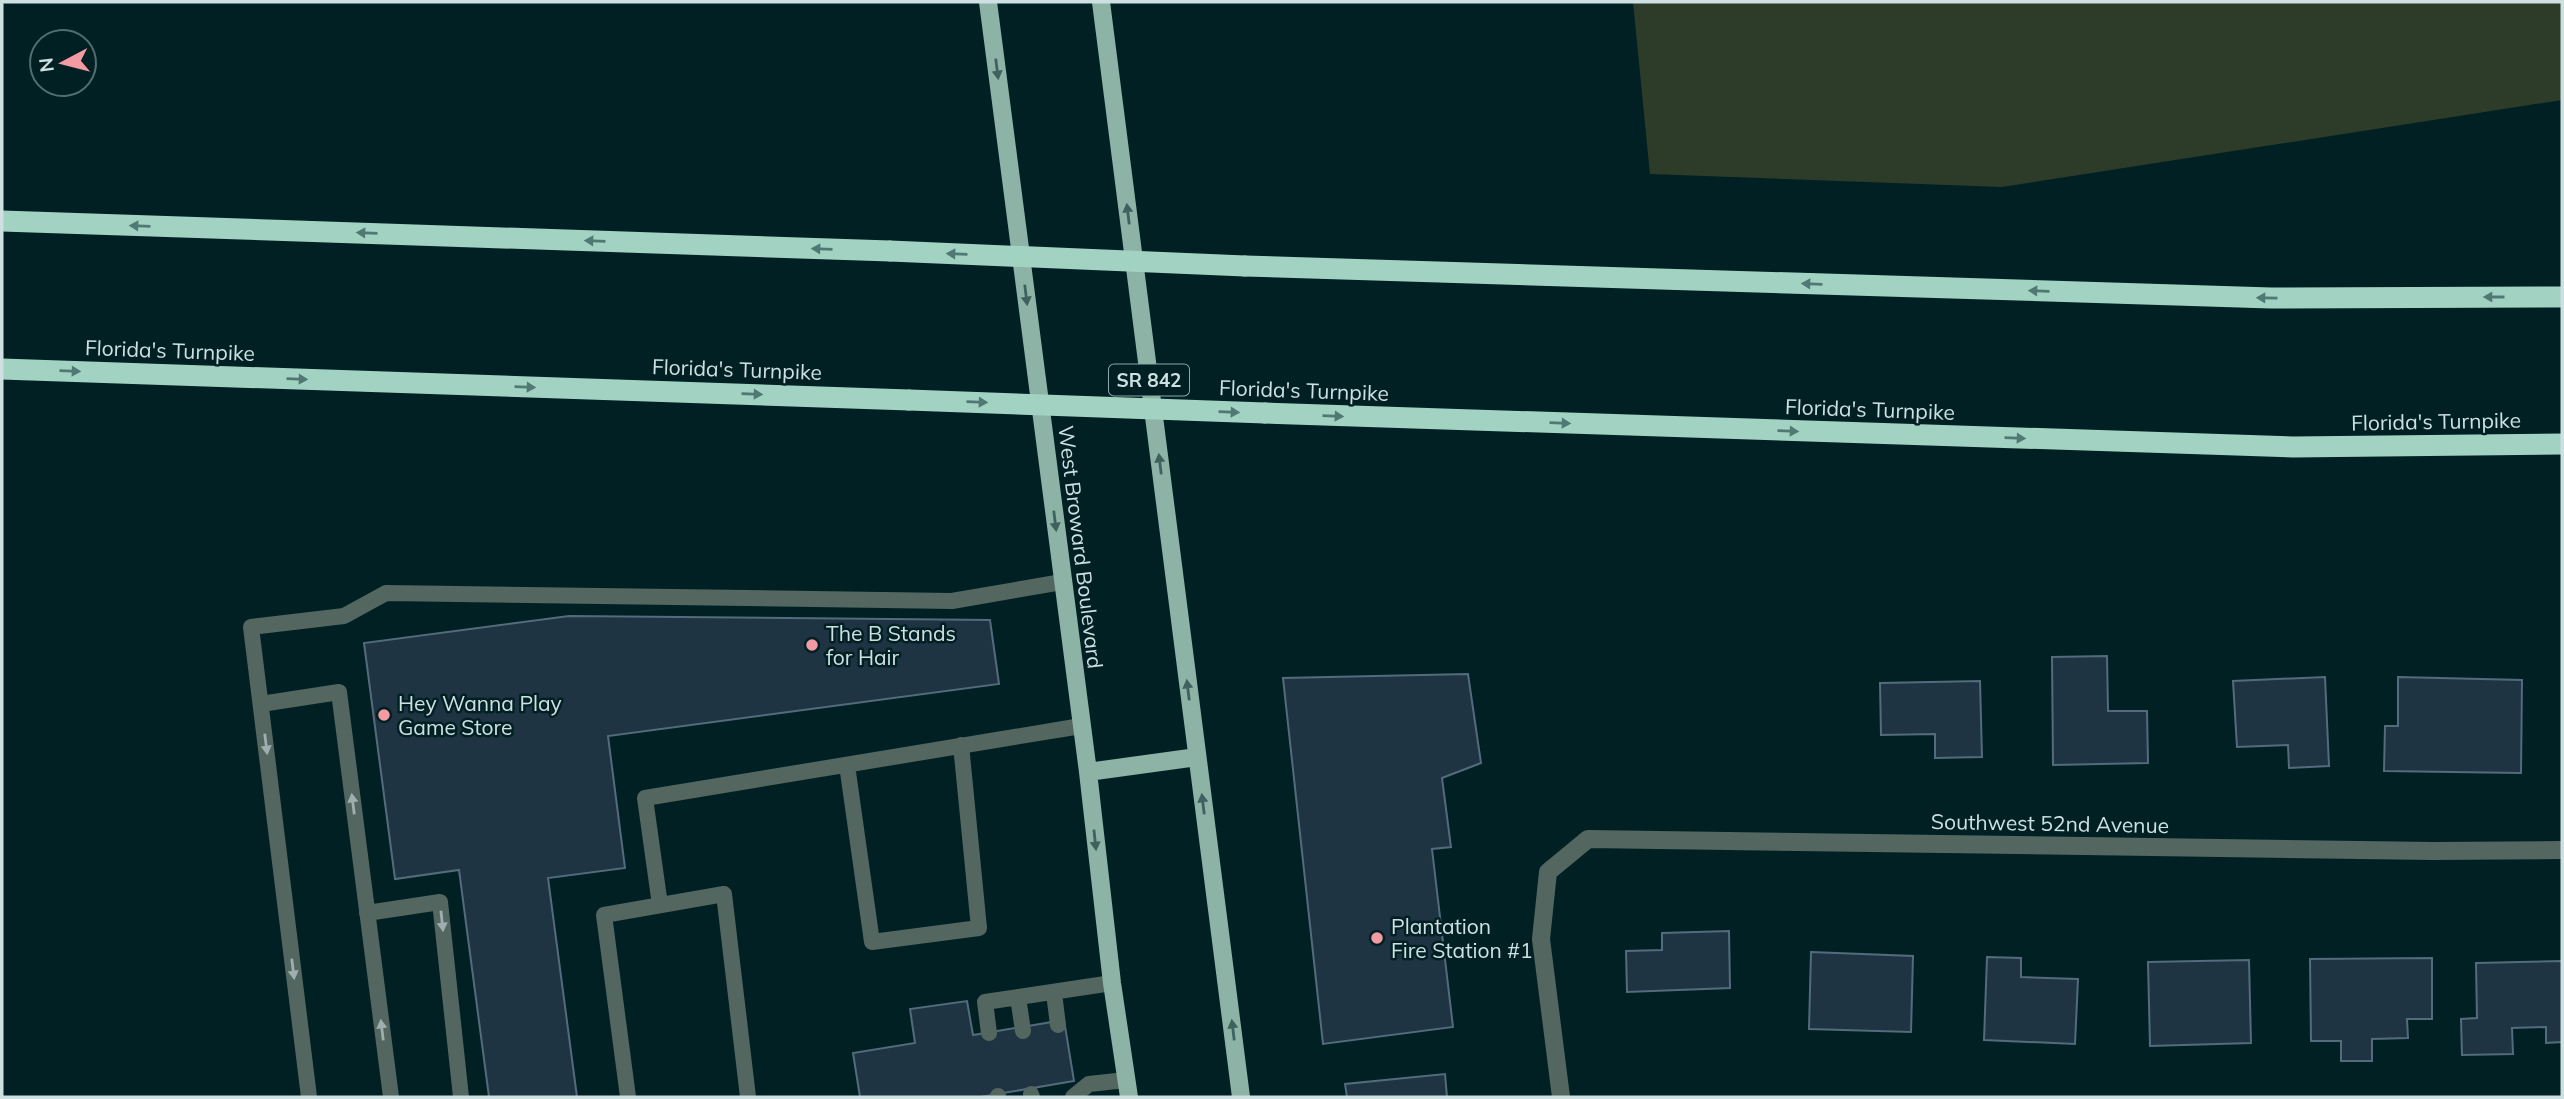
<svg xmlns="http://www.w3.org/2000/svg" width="2564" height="1099" font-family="Mulish,sans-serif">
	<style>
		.grass { fill: #2d3c29 }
		.building { fill: #1e3443; stroke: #536b7c; stroke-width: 2 }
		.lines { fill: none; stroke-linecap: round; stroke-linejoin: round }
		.service { stroke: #536660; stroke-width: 16 }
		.minor { stroke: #536660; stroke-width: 18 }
		.primary { stroke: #8cb3a6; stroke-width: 18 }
		.motorway { stroke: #a2d2c2; stroke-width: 21 }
		.motorway-bridge { stroke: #a2d2c2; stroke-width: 21 }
		.oneway { fill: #3f625e }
		.oneway2 { fill: #517973 }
		.oneway3 { fill: #9dafae }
		.poi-dot { fill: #f49aa2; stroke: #002024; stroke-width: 2.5 }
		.labels { text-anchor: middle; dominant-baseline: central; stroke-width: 5; stroke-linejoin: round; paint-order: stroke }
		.shield { fill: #002024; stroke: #90a6a9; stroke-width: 2 }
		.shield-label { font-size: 19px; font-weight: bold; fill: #cee0e2 }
		.street-label { font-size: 21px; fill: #cee0e2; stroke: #002024 }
		.poi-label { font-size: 21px; fill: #cee0e2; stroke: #002024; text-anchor: start }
	</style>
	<rect width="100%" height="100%" fill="#002024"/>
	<!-- grass -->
	<path class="grass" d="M1633,2H2562V100L2002,187L1650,174Z"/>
	<!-- building -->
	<path class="building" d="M569,616L990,620L999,684L608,736L625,868L548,878L577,1097H489L459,870L395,879L364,643Z
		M2107,656L2108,711H2147L2148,763L2053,765L2052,657Z
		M1468,674L1481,763L1442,778L1451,847L1432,849L1453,1027L1323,1044L1283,678Z
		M2325,677L2329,766L2289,768L2288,745L2237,747L2233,681Z
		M2398,677L2522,680L2521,773L2384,771L2385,726H2398Z
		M1980,681L1982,757L1935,758V734L1881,735L1880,683Z
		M1729,931L1730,988L1627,992L1626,951L1662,950V933Z
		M1811,952L1913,956L1911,1032L1809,1029Z
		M1987,957L2021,958V977L2078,979L2075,1044L1984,1040Z
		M2432,958V1019H2407L2408,1038L2372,1039V1061H2341V1041H2311L2310,959Z
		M2249,960L2251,1043L2150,1046L2148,962Z
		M2562,961V1042L2546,1043V1027L2512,1028L2513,1054L2462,1055L2461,1019L2477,1018L2476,963Z
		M967,1001L973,1035L1064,1020L1074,1081L980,1097H860L853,1053L915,1043L910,1009Z
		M1445,1074L1447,1097H1347L1345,1084Z"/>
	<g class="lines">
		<!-- service -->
		<path class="service" d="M261,704L339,692L391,1097
			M847,765L872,942L979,928L961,745
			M660,905L645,798L1081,726
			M367,913L440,902L461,1097
			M1054,993L1058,1025
			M1018,997L1023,1031
			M989,1033L985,1002L1112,983
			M1031,1094L1032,1097
			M998,1096V1097
			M309,1097L251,627L344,616L386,593L952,601L1062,582
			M628,1097L604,915L724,894L748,1097
			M1073,1097L1089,1084L1126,1080"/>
		<!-- minor -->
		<path class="minor" d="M1561,1097L1541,939L1548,872L1588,839L2433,851L2562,850"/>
		<!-- primary -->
		<path class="primary" d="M988,2L1088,772L1112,983L1129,1097
			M1101,2L1241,1097
			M1088,772L1197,757"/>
		<!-- motorway -->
		<path class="motorway" d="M2,221L890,251
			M1245,266L2271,298L2562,297
			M2,369L909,400
			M1265,413L2293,447L2562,444"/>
		<!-- motorway-bridge -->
		<path class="motorway-bridge" d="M890,251L1245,266
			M909,400L1265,413"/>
	</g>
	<!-- one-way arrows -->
	<defs><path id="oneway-solid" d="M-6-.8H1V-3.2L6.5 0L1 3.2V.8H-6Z" transform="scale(1.75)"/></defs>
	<g class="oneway">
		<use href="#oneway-solid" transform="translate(997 69) rotate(83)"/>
		<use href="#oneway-solid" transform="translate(1128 214) rotate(-97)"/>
		<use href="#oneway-solid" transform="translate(1026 295) rotate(83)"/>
		<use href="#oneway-solid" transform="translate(1160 464) rotate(-97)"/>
		<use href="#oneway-solid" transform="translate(1055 521) rotate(83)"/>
		<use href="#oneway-solid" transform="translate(1188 690) rotate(-97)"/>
		<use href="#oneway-solid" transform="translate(1203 804) rotate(-97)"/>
		<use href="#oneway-solid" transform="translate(1095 840) rotate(84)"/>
		<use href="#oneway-solid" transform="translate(1233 1030) rotate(-97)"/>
	</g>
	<g class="oneway2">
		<use href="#oneway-solid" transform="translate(140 226) rotate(-178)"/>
		<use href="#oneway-solid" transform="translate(367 233) rotate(-178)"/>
		<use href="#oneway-solid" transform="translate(595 241) rotate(-178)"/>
		<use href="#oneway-solid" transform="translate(822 249) rotate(-178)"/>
		<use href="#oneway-solid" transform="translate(957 254) rotate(-178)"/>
		<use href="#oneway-solid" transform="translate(1812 284) rotate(-178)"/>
		<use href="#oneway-solid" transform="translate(2039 291) rotate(-178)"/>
		<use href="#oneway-solid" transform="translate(2494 297) rotate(180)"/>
		<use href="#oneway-solid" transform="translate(2267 298) rotate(-179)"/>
		<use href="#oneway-solid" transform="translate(70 371) rotate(2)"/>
		<use href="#oneway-solid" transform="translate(297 379) rotate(2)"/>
		<use href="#oneway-solid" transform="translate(525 387) rotate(2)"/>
		<use href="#oneway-solid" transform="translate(752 394) rotate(2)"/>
		<use href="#oneway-solid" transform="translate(977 402) rotate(2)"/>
		<use href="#oneway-solid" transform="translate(1229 412) rotate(2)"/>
		<use href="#oneway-solid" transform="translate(1333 416) rotate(2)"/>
		<use href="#oneway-solid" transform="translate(1560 423) rotate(2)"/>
		<use href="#oneway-solid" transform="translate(1788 431) rotate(2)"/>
		<use href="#oneway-solid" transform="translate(2015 438) rotate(2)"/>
	</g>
	<g class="oneway3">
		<use href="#oneway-solid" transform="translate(266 744) rotate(83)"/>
		<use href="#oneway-solid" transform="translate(353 804) rotate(-97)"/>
		<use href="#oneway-solid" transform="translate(442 921) rotate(84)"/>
		<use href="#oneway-solid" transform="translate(293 969) rotate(83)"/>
		<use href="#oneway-solid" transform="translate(382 1030) rotate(-97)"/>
	</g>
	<!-- markers -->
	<g class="poi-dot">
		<circle cx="812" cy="645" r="7"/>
		<circle cx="384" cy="715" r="7"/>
		<circle cx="1377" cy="938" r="7"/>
	</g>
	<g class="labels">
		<!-- shield labels -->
		<rect class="shield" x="1109" y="364.5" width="80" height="31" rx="5"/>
		<g class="shield-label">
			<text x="1149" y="380">SR 842</text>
		</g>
		<!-- street labels -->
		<g class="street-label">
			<text transform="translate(170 350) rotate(2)">Florida's Turnpike</text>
			<text transform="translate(737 369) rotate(2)">Florida's Turnpike</text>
			<text transform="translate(1304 390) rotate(2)">Florida's Turnpike</text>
			<text transform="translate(1870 409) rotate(2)">Florida's Turnpike</text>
			<text transform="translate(2436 421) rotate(-1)">Florida's Turnpike</text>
			<text transform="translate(1081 547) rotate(83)">West Broward Boulevard</text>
			<text transform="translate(2050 823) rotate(1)">Southwest 52nd Avenue</text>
		</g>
		<!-- poi labels -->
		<g class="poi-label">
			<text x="826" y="633">The B Stands<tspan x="826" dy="24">for Hair</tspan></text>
			<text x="398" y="703">Hey Wanna Play<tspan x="398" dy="24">Game Store</tspan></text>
			<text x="1391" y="926">Plantation<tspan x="1391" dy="24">Fire Station #1</tspan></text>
		</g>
	</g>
	<!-- border -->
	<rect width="2564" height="1099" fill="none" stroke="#cee0e2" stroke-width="7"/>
	<!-- north arrow -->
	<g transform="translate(63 63) rotate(263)"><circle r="33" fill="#002024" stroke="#526d70" stroke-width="2"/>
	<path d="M0-5L12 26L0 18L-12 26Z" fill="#f49aa2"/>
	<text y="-10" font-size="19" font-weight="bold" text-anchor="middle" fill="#cee0e2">N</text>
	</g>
</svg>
